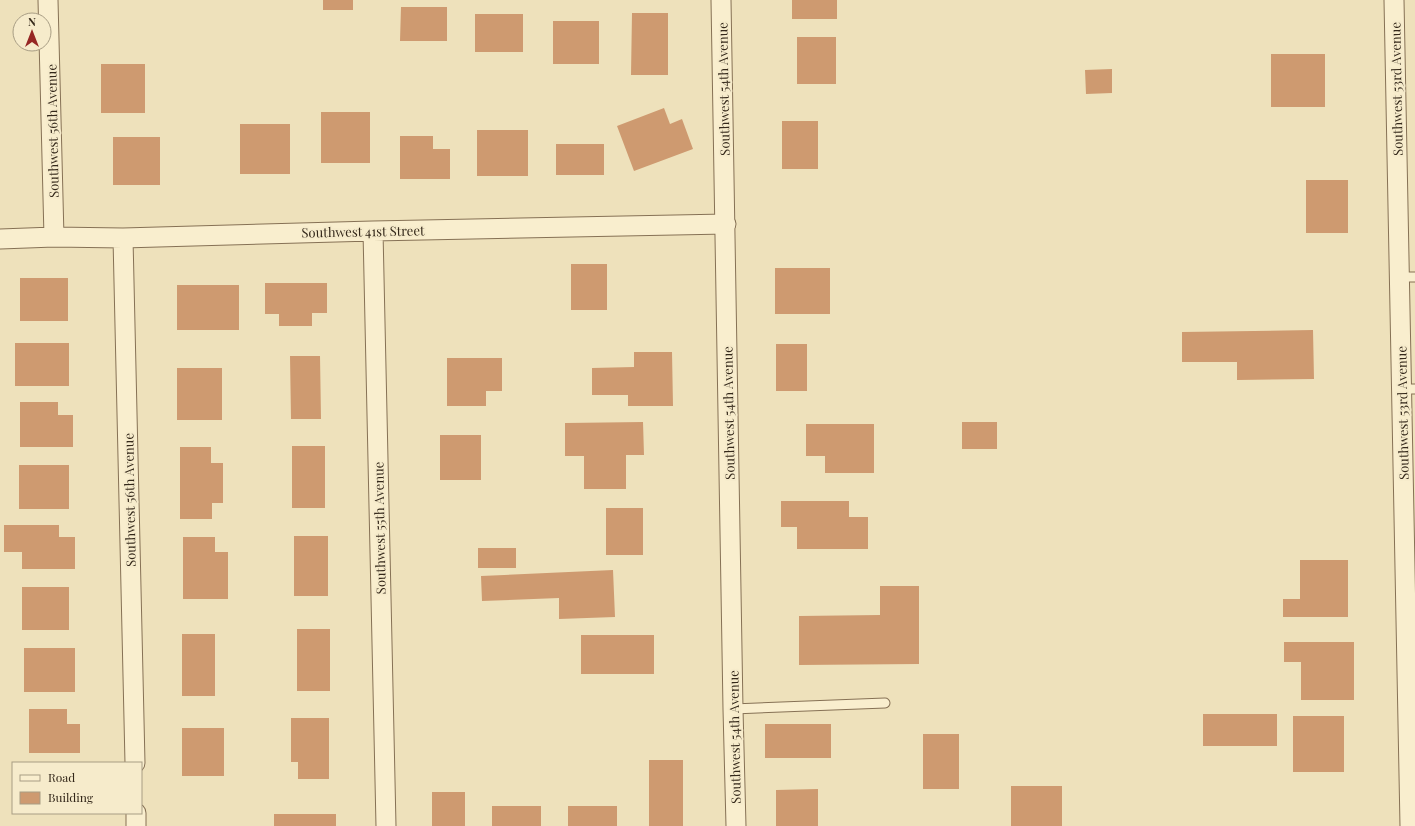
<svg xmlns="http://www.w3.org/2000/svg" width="1415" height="826" font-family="'Playfair Display',serif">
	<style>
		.building { fill: #ce9a70 }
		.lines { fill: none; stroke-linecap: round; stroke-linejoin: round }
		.lane-casing { stroke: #867155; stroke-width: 11 }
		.street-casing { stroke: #867155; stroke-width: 21 }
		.lane { stroke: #f9eece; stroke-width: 9 }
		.street { stroke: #f9eece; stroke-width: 19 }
		.labels { text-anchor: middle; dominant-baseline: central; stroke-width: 4; stroke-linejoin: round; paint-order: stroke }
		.street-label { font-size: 13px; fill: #34281a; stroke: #f6ebcb }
	</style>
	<rect width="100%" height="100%" fill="#eee1bb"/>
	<!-- building -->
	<path class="building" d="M323,0H353V10H323Z
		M792,0H837V19H792Z
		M401,7H447V41H400Z
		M632,13H668V75H631Z
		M475,14H523V52H475Z
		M553,21H599V64H553Z
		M797,37H836V84H797Z
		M1271,54H1325V107H1271Z
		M101,64H145V113H101Z
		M1112,69V93L1086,94L1085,70Z
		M664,108L670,124L682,119L693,149L634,171L617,126Z
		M321,112H370V163H321Z
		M782,121H818V169H782Z
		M240,124H290V174H240Z
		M477,130H528V176H477Z
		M400,136H433V149H450V179H400Z
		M113,137H160V185H113Z
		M556,144H604V175H556Z
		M1306,180H1348V233H1306Z
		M571,264H607V310H571Z
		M775,268H830V314H775Z
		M20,278H68V321H20Z
		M265,283H327V313H312V326H279V314H265Z
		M177,285H239V330H177Z
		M1313,330L1314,379L1237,380V362H1182V332Z
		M15,343H69V386H15Z
		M776,344H807V391H776Z
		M634,352H672L673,406H628V395H592V368L634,367Z
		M290,356H320L321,419H291Z
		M447,358H502V391H486V406H447Z
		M177,368H222V420H177Z
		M20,402H58V415H73V447H20Z
		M643,422L644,455H626V489H584V456H565V423Z
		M962,422H997V449H962Z
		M806,424H874V473H825V456H806Z
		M440,435H481V480H440Z
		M292,446H325V508H292Z
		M180,447H211V463H223V503H212V519H180Z
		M19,465H69V509H19Z
		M781,501H849V517H868V549H797V527H781Z
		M606,508H643V555H606Z
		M4,525H59V537H75V569H22V552H4Z
		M294,536H328V596H294Z
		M183,537H215V552H228V599H183Z
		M478,548H516V568H478Z
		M1300,560H1348V617H1283V599H1300Z
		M613,570L615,617L559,619V598L482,601L481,576Z
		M880,586H919V664L799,665V616L880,615Z
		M22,587H69V630H22Z
		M297,629H330V691H297Z
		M182,634H215V696H182Z
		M581,635H654V674H581Z
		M1284,642H1354V700H1301V662H1284Z
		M24,648H75V692H24Z
		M29,709H67V724H80V753H29Z
		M1203,714H1277V746H1203Z
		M1293,716H1344V772H1293Z
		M291,718H329V779H298V762H291Z
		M765,724H831V758H765Z
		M182,728H224V776H182Z
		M923,734H959V789H923Z
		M649,760H683V826H649Z
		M1011,786H1062V826H1011Z
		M818,789V826H776V790Z
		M432,792H465V826H432Z
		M492,806H541V826H492Z
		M568,806H617V826H568Z
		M274,814H336V826H274Z"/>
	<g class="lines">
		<defs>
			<path id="lane" d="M1400,277H1415
				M1402,389H1415
				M733,709L885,703"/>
			<path id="street" d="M48,0L54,237
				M721,0L733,709L736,826
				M1394,0L1410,826
				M373,231L386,826
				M123,238L135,763
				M0,239L54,237L123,238L373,231L726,224
				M136,813V826"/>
		</defs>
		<!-- lane casing -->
		<use href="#lane" class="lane-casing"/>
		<!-- street casing -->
		<use href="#street" class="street-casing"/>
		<!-- lane -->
		<use href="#lane" class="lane"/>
		<!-- street -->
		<use href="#street" class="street"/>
	</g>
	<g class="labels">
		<!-- street labels -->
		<g class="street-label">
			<text transform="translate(723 89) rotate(-91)">Southwest 54th Avenue</text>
			<text transform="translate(1396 89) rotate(-91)">Southwest 53rd Avenue</text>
			<text transform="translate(52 131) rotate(-91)">Southwest 56th Avenue</text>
			<text transform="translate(363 231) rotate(-1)">Southwest 41st Street</text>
			<text transform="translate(728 413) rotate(-91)">Southwest 54th Avenue</text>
			<text transform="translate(1402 413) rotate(-91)">Southwest 53rd Avenue</text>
			<text transform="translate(129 500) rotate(-91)">Southwest 56th Avenue</text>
			<text transform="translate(379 528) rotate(-91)">Southwest 55th Avenue</text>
			<text transform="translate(734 737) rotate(-91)">Southwest 54th Avenue</text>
		</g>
	</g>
	<!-- legend -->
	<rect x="12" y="762" width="130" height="52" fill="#f6ebcb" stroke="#a89d84"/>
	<rect x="20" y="775" width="20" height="6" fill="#f9eece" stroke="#a89d84"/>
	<text x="48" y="782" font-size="12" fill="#34281a">Road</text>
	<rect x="20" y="792" width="20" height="12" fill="#ce9a70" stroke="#a89d84"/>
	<text x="48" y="802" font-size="12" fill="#34281a">Building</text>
	<!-- north arrow -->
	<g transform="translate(32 32)"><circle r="19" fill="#f6ebcb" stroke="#a89d84"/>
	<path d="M0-3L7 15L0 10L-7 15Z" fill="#962724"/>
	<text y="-6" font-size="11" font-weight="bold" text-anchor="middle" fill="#34281a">N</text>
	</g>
</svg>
